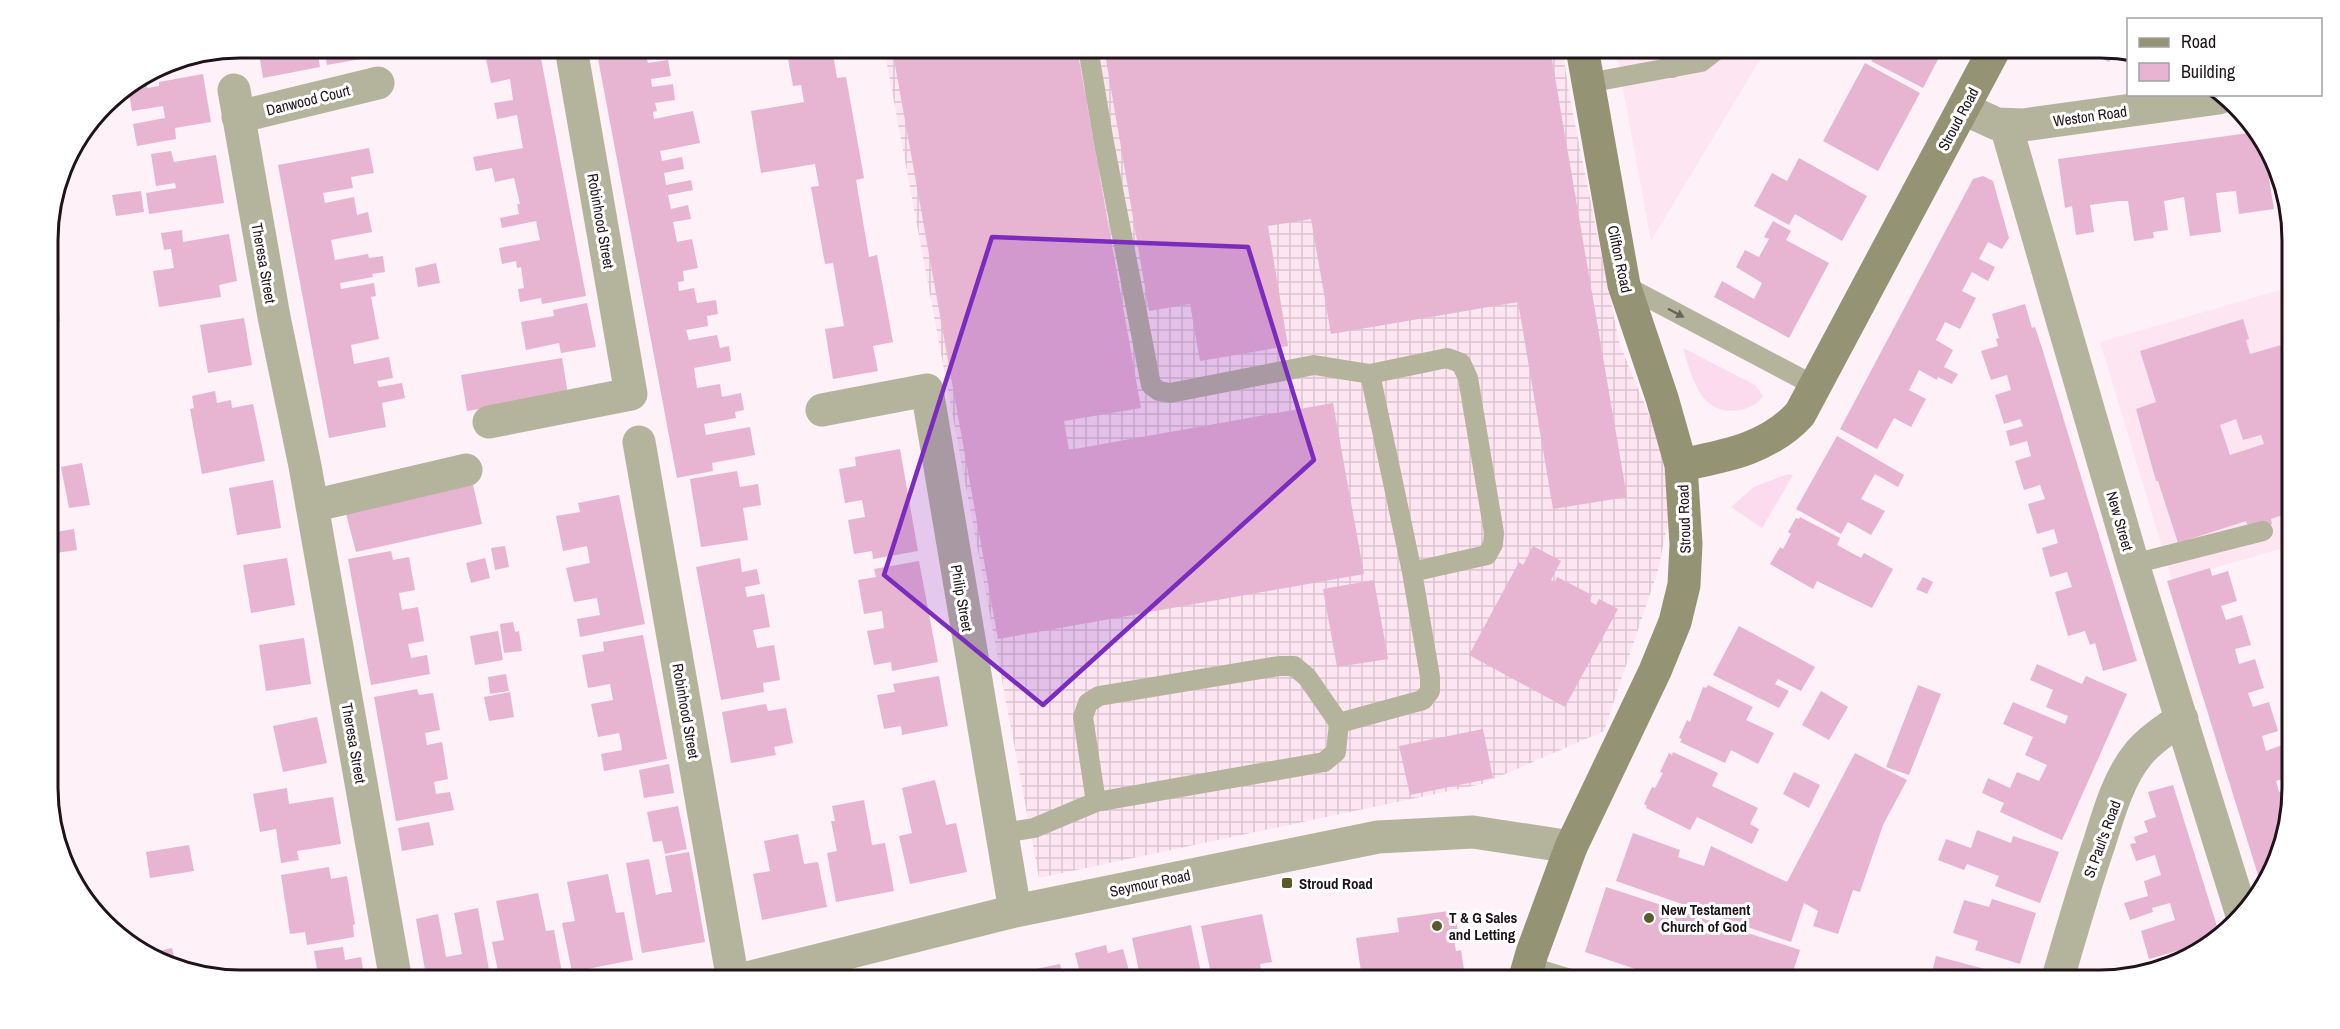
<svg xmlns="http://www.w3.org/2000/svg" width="2340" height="1029" font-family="'Archivo Narrow',sans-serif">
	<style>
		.built { fill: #fde5f2 }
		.industrial { fill: url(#industrial-grid) }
		.grass { fill: #fbdbed }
		.building { fill: #e7b5d1; fill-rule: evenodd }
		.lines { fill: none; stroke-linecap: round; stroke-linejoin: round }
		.lane { stroke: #b4b49d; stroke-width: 20 }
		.street { stroke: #b4b49d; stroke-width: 33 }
		.secondary { stroke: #949373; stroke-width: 33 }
		.oneway { fill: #69645b }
		.marked { fill: #7b2cbf; fill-opacity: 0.2; stroke: #7b2cbf; stroke-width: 4.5; stroke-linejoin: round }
		.poi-dot { fill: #5c5a27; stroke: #fff; stroke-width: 2 }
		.labels { text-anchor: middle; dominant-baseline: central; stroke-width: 6; stroke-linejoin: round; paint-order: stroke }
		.street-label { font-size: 15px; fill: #1e1319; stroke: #fff }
		.poi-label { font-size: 15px; font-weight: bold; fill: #1e1319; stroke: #fff; text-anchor: start }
		.rim { fill: none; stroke: #1e1319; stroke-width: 3 }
	</style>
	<defs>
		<pattern id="industrial-grid" width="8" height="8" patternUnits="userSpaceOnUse" patternTransform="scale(1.5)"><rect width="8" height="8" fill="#fde5f2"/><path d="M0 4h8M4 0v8" fill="none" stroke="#d8c4cf"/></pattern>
	</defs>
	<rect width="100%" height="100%" fill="#fef1f8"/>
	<!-- built -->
	<path class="built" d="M1616,48H1767L1651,241L1621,78Z
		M2291,287V546L2172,580L2100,342Z"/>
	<!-- industrial -->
	<path class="industrial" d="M884,48H1562L1571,104L1619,342L1670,467L1672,504L1658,570L1604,731L1482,784L1039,878Z"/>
	<!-- grass -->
	<path class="grass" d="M1683,348L1755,385L1763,396C1759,404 1749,408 1740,410C1700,417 1692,377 1683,348Z
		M1788,474L1793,475L1762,528L1731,507L1754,487Z"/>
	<!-- building -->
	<path class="building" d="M258,48H317L320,67L263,78Z
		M324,48H382L383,55L327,65Z
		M504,48H539L586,296L542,304L541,298L520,302L518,289L524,288L521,267L517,268L516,261L502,264L499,248L540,240L536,221L502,228L500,218L519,214L517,204H520L514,178L495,182L492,168L476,171L473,157L523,148L517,115L497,119L494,103L513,100L510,79L491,83L486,59L505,55Z
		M596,48H666V52L646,55L648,63L668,60L671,76L651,79L652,87L673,84L675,100L655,103L657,111L653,112L654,119L693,111L700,143L660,151L662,161L682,157L684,169L664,173L666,185L691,180L693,190L668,195L671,209L688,205L691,219L673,222L677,242L692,239L698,268L683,271L684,281L678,282L679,291L694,288L697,303L716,300L718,314L707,316L708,326L686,330L689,340L717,335L720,348L729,346L731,361L694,368L697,388L720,384L722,397L741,393L744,410L735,412L736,418L704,424L706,435L750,427L755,455L712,463L713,471L677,478Z
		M786,48H832L837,78L846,77L864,178L856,180L869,257L877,255L893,342L873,346L878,371L833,379L825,329L844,326L833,263L825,264L811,187L819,186L815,164L761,173L751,111L804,102L801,85L793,86Z
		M892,48H1077L1141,408L1064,421L1069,450L1333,403L1364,574L998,639Z
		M1104,48H1550L1627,497L1553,509L1518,302L1331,334L1311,219L1268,226L1288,346L1200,361L1190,304L1149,311Z
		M1852,48H1944L1923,88L1871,61L1873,59Z
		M2080,48H2099L2128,54V63L2112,56L2109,62Z
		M1865,63L1920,93L1878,171L1823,141Z
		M203,74L211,122L175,128L176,139L137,146L133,124L165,118L163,106L132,111L128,87L145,76L147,88L159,86V82Z
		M2256,132L2275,178L2269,179L2274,209L2239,214L2236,191L2216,193L2221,232L2190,236L2184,197L2164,201L2168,230L2153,232L2154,238L2134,241L2128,201H2119L2090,205L2094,232L2076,235L2072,206L2065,208L2058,159Z
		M369,148L374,173L351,177L353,188L323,193L325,203L354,197L357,215L368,212L372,232L331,240L335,260L368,254L369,258L383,256L385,272L372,274L373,277L340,283L341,289L374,283L376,296L371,297L379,339L351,345L354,364L389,357L393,378L377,381L379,387L402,383L405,398L382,403L386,427L329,438L278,165Z
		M171,151L174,162L216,155L224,203L149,214L146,193L176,188L175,183L156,186L151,154Z
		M1799,158L1867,196L1842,241L1795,214L1789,225L1754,206L1772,173L1787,181Z
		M1983,176L1993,181L2009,238L2002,249L1988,242L1979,259L1995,267L1988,281L1972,272L1962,291L1976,298L1960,329L1945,322L1936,340L1953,350L1944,367L1958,374L1952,384L1938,377L1937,380L1919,370L1909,390L1926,399L1911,427L1894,418L1877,449L1840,429L1973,179Z
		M141,191L144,212L116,216L112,195Z
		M1773,221L1791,231L1786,240L1829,263L1789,338L1714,297L1722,281L1754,299L1762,283L1736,267L1745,250L1759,257L1769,239L1764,237Z
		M182,230L183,242L229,234L237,281L219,285L221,297L159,307L153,271L174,268L171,249L164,250L161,233Z
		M436,263L440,283L418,287L415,268Z
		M587,303L596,347L561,353L559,343L526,350L521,322L554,316L553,310Z
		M2025,304L2032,328L2035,327L2042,348L2137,661L2103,671L2095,643L2090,645L2085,631L2068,636L2055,592L2072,587L2067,572L2050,577L2042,548L2058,543L2054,529L2037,534L2028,504L2045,499L2040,485L2024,490L2015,461L2031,456L2029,448L2027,441L2010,446L2006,431L2023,426L2020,419L2004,424L1995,395L2011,390L2007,375L1991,380L1981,351L1998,346L1996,339L1999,338L1992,314Z
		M49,306H58L60,321L49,322Z
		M244,318L252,365L208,373L200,325Z
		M2243,319L2249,339L2246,340L2250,354L2291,342V512L2271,519L2272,524L2250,532L2246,521L2178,543L2158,481H2156L2136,409L2156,402L2140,351ZM2236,419L2243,440L2261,435L2264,444L2230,455L2220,425Z
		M562,358L568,394L467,411L461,375Z
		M215,391L217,403L231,400L232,408L253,404L265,461L202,474L190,409L194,408L192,396Z
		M1837,436L1904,475L1898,487L1875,474L1861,499L1885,511L1871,535L1848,522L1841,534L1796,509Z
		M900,449L918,551L873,559L872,551L854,554L848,520L865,517L862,500L845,503L839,469L856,466L855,457Z
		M82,463L90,505L69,508L61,467Z
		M737,471L740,487L758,484L761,505L743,508L748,540L701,547L690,479Z
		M273,480L281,528L237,535L229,488Z
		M473,485L482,524L356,552L346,514Z
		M619,495L645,624L580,637L577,619L600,615L597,598L574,602L566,568L590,563L587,546L563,551L556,516L580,512L578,503Z
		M1800,517L1840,538L1837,545L1861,558L1864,553L1893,569L1872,608L1817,581L1813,589L1770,564L1780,547L1783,549L1791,534L1788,532L1796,518L1799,519Z
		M74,529L77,550L49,554V533Z
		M505,546L509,567L495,570L491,548Z
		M1533,546L1561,561L1551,580L1555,582L1557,577L1592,595L1589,601L1596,605L1599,599L1618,609L1565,707L1469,655L1519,562L1523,565Z
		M391,551L393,560L409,557L415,590L399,593L402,610L418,607L424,641L408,644L411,658L427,655L430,674L371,685L348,559Z
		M287,558L295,605L251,613L243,565Z
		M485,558L490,578L471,583L466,563Z
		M740,558L742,572L757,569L760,584L745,587L747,597L764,594L770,627L753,630L757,648L774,645L780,680L763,683L764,692L721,700L696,567Z
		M919,561L938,662L892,671L891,662L874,665L867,631L884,628L883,619L882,611L864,614L858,580L876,577L874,569Z
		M2210,568L2212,576L2228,571L2237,601L2221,606L2226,620L2242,615L2251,645L2235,649L2237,657L2239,664L2255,659L2264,688L2248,693L2253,707L2269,702L2278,731L2262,736L2266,751L2282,745L2292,776L2276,781L2279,792L2292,788L2277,862L2262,888L2167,581Z
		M1923,577L1933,582L1927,594L1916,589Z
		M1374,580L1388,659L1337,667L1323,589Z
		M513,622L515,632L519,631L522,651L504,653L500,624Z
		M1739,626L1815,667L1801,691L1778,679L1775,684L1789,691L1779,708L1713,675Z
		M498,631L503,660L475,665L470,636Z
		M643,635L667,759L604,771L601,754L622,750L621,742L619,733L598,737L591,704L613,700L610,684L588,688L582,655L604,651L603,642Z
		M304,638L311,684L266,691L259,645Z
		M2037,664L2082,684L2086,676L2127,694L2062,840L2000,812L2004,803L1982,793L1988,778L2010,788L2017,772L2039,781L2047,765L2025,755L2033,737L2003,724L2013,702L2065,724L2068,716L2046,707L2053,690L2030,680Z
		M506,674L509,691L490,694L488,677Z
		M939,676L948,726L902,735L901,726L884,729L877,695L895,692L893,684Z
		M1708,685L1753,707L1746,720L1774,733L1758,764L1731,750L1725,763L1680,742L1682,739L1679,738L1687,720L1690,722L1703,687L1706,688Z
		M1918,685L1941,694L1909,775L1886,767Z
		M417,689L419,695L433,693L440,730L425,733L427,745L442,742L448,779L434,782L436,794L450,792L454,810L396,821L374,697Z
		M1821,691L1848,707L1829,740L1802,725Z
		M510,692L514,717L489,721L484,697Z
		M766,704L768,711L786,708L793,743L774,747L776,755L731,763L722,712Z
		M317,717L327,763L283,772L273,726Z
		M1483,729L1493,778L1410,795L1399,746Z
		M1673,752L1718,773L1712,786L1758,808L1750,824L1759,829L1752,844L1697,817L1690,830L1646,808L1647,806L1644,804L1652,787L1655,788L1663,773L1660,772L1669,753L1672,755Z
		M1855,753L1907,780L1883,825L1860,892L1853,890L1838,934L1813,926L1818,911L1804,903L1791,942L1616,881L1633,833L1680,850L1678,857L1704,866L1711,846L1787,882Z
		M669,764L674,793L644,798L639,770Z
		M1794,772L1820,785L1809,808L1783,794Z
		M935,780L946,825L956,823L967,872L910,884L899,836L912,833L902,788Z
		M2173,785L2220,936L2207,948L2186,955L2184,949L2149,959L2141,931L2175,920L2170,903L2152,908L2153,912L2130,920L2124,903L2148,896L2144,881L2161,875L2155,855L2136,861L2130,844L2136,843L2134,837L2148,832L2144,821L2156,817L2148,792Z
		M287,788L289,804L333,797L341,844L297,851L299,860L281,863L276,829L260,832L253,794Z
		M864,800L872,845L885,843L894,891L836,902L827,853L837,851L831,821H835L832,806Z
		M678,806L687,849L665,854L662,841L653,842L647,812Z
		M429,822L434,845L402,851L398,828Z
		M1977,830L2011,843L2013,836L2059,852L2040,903L1995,886L1999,876L1967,864L1964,870L1938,860L1946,839L1971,848Z
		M798,834L804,864L818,862L827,907L762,920L753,874L770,871L764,841Z
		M189,845L194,871L150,878L146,852Z
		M689,852L705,942L642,953L626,863L649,859L656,895L663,893L672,892L665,856Z
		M329,867L331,879L347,876L355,924L353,925L354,937L307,945L305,932L290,934L281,875Z
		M608,874L616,913L624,912L633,960L572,972L562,923L575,921L567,882Z
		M1606,887L1800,950L1790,981H1671L1585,952Z
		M538,893L546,931L554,930L563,978L549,981H500L492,942L504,940L496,901Z
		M1992,899L2036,913L2020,964L1975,950L1978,941L1953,933L1964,900L1989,907Z
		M478,908L491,981H427L416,919L438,914L446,957L462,954L454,913Z
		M1449,911L1450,914L1455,913L1458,933L1453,934L1456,951L1461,950L1464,970L1459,971L1460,976L1427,981H1407L1405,971L1362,978L1356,938L1399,932L1397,918Z
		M1262,914L1272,962L1260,964L1263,981H1226L1224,971L1211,974L1201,926Z
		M1191,925L1201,973L1191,975L1193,981H1141L1132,938Z
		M1106,945L1108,953L1123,949L1132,981H1082L1075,953Z
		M343,947L345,960L361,957L365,981H319L314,951Z
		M172,948L177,968L167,966L156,958L155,952Z
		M1936,956L2015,977L2014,981H1930Z
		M1060,964L1064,981H1023L1021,972Z"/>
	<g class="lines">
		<!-- lane -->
		<path class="lane" d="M1088,48L1104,143L1151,385L1159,391L1170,393L1314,365L1370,374L1447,358L1461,363L1468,378L1494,533L1493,544L1487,555L1412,572L1370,374
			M1669,48L1672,68
			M1588,83L1701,62L1719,48
			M1624,285L1815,386
			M2133,564L2263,531
			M1339,723L1423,700L1430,691V677L1412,572
			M1003,833L1034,828L1096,802L1324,762L1336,752L1339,723L1307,677L1294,666H1279L1099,696L1088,703L1083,717L1096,802
			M1528,966L1577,981"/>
		<!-- street -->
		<path class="street" d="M234,90L274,317L305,466L396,981
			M1964,109L1997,124L2023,125L2219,98
			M238,117L378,83
			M2006,126L2133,564L2242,915
			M822,410L927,390L1015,911
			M489,422L631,394L571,48
			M639,442L733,981
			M312,506L466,470
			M735,981L1015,911L1378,837L1473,832L1571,847
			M2057,981C2071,934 2084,887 2100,841C2109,812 2119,777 2139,753C2151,739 2166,729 2182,719"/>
		<!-- secondary -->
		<path class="secondary" d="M1681,465C1725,456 1768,449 1800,414L1995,48
			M1524,981L1532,953L1571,847L1655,671L1675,622L1684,585L1686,544L1681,465L1662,398L1624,285L1582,48"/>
	</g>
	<!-- one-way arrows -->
	<defs><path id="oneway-solid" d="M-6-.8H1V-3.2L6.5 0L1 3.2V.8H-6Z" transform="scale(1.5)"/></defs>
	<use class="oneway" href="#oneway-solid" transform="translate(1676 313) rotate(28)"/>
	<!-- marked area -->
	<path class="marked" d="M992,237L1248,247L1314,460L1043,705L884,575Z"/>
	<!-- markers -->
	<g class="poi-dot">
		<rect x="1281" y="877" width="12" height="12" rx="3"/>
		<circle cx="1649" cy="918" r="6"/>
		<circle cx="1437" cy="926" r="6"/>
	</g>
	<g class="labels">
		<!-- street labels -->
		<g class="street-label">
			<text transform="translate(308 100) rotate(-14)">Danwood Court</text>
			<text transform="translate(2090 116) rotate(-8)">Weston Road</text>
			<text transform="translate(1958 119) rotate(-62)">Stroud Road</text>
			<text transform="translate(601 221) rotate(80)">Robinhood Street</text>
			<text transform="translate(1620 259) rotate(78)">Clifton Road</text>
			<text transform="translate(264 263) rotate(80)">Theresa Street</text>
			<text transform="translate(1684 519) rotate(-92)">Stroud Road</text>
			<text transform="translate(2120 521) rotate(74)">New Street</text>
			<text transform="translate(962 598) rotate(80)">Philip Street</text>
			<text transform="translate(686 711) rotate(80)">Robinhood Street</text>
			<text transform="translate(354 743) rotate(80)">Theresa Street</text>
			<text transform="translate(2102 839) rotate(-70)">St Paul's Road</text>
			<text transform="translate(1150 883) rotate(-12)">Seymour Road</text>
		</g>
		<!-- poi labels -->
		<g class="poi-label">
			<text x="1299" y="883">Stroud Road</text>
			<text x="1661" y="909">New Testament<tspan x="1661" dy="17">Church of God</tspan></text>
			<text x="1449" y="917">T &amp; G Sales<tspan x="1449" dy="17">and Letting</tspan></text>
		</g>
	</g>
	<!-- crop -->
	<path d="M0 0H2340V1029H0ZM240 58H2100A182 182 0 0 1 2282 240V788A182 182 0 0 1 2100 970H240A182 182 0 0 1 58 788V240A182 182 0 0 1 240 58Z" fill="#fff" fill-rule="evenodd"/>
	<path class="rim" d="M240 58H2100A182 182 0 0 1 2282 240V788A182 182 0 0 1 2100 970H240A182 182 0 0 1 58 788V240A182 182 0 0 1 240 58Z"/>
	<!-- legend -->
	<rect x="2127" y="18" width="195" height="78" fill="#ffffff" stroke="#a5a1a3" stroke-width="1.5"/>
	<rect x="2139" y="38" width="30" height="9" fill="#949373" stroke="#a5a1a3" stroke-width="1.5"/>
	<text x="2181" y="48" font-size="18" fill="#1e1319">Road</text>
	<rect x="2139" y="63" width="30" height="18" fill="#e7b5d1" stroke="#a5a1a3" stroke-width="1.5"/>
	<text x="2181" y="78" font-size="18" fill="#1e1319">Building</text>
</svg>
